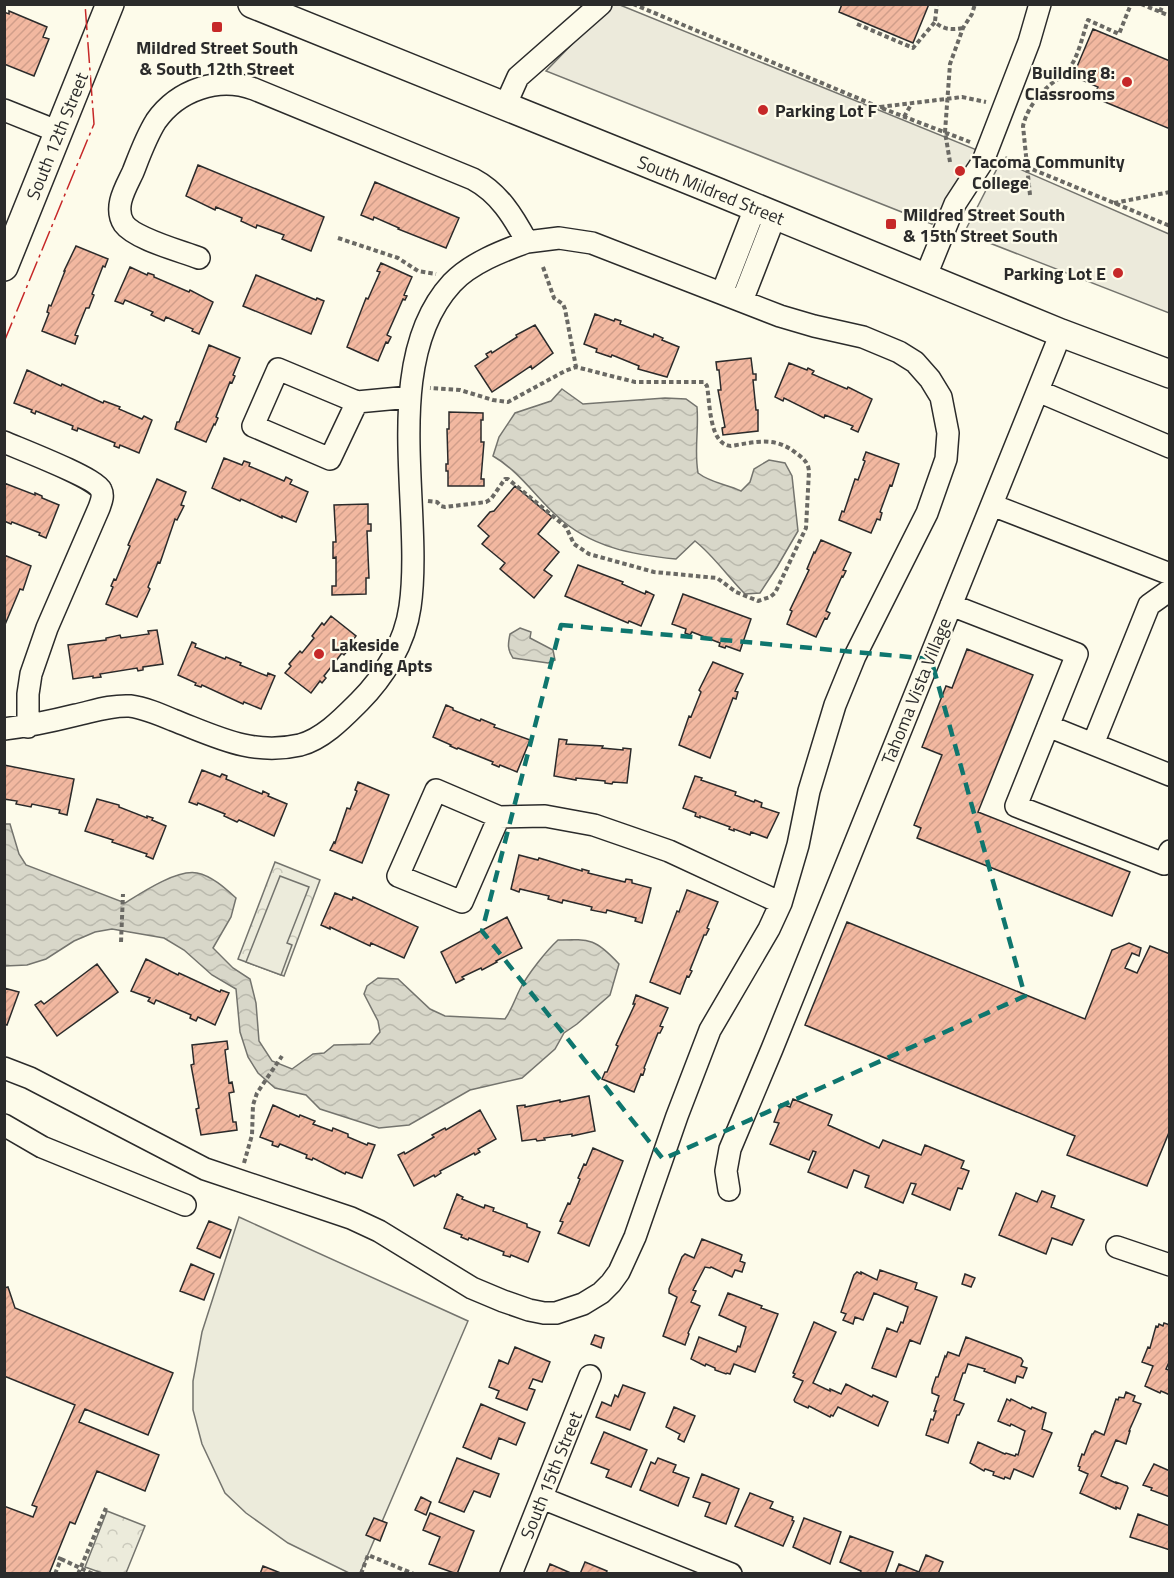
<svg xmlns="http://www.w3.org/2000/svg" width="1174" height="1578" font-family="'Titillium Web',sans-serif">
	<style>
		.park { fill: url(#park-crowns); stroke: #74746e; stroke-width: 1.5 }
		.pitch { fill: #ecebdb; stroke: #74746e; stroke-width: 1.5 }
		.parking { fill: #eceadb; stroke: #74746e; stroke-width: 1.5 }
		.water { fill: url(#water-waves); stroke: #74746e; stroke-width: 1.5 }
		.building { fill: url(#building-hatch); stroke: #2b2b2b; stroke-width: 1.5 }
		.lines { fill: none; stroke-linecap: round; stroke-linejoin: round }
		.minor-casing { stroke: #2b2b2b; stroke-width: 24 }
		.major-casing { stroke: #2b2b2b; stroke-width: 30 }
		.path { stroke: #6a6964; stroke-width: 4; stroke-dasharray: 4.5 3; stroke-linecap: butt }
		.minor { stroke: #fdfbea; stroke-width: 21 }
		.major { stroke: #fdfbea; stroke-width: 27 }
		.power { stroke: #c62828; stroke-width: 1.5; stroke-dasharray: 21 4.5 3 4.5; stroke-linecap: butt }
		.marked { fill: none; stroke: #0f766e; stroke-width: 4.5; stroke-dasharray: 12 8; stroke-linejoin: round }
		.poi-dot { fill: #c62828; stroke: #fdfbea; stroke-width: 2 }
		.labels { text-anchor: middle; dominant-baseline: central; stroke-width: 4.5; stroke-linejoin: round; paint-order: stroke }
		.poi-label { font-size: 18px; font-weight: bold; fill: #2b2b2b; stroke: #fdfbea; text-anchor: start }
		.street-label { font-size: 18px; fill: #2b2b2b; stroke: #fdfbea }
	</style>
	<defs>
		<pattern id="park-crowns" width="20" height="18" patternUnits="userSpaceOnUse" patternTransform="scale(1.5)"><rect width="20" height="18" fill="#ecebdb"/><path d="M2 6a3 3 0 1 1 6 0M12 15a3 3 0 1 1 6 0" fill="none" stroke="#cbcabc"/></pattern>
		<pattern id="water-waves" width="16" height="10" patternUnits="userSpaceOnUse" patternTransform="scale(1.5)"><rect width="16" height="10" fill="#d8d7c9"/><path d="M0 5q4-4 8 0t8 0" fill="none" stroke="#bab9ad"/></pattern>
		<pattern id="building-hatch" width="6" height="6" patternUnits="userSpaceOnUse" patternTransform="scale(1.5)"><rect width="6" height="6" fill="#f2b8a0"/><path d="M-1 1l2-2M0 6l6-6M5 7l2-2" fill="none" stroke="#d09e8a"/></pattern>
	</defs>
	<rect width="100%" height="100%" fill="#fdfbea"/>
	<!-- park -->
	<path class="park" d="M275,862L320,880L284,976L238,959Z
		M107,1511L145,1526L126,1573H102L85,1567Z"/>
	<!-- pitch -->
	<path class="pitch" d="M280,876L309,887L287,943L292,945L281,975L246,962Z
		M239,1217L468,1321L360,1573H349L288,1543L246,1513L225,1493L202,1444L193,1410V1381L202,1332Z"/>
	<!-- parking -->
	<path class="parking" d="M610,5H620L977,150L932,224L546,71Z
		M1001,161L1169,234V313L964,233Z"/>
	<!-- water -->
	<path class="water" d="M562,389L583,404L665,398L686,399L697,407C699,430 694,450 698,473C711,483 726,484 741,491L750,482L754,469L769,460L785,463L792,476L798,531L777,567L760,593L745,594C728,577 714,556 695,541L676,559C633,555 590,547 557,516C535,496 519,471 493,456L499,437L515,413L551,401Z
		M520,628L531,632L530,638L553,650L555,660L548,663L513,658C507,649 508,644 510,634Z
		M5,824H10L19,854L26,865L125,903C141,893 177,869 197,873C212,876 225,888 236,898L231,917L213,948L233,968L250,979L256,1003L259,1041L272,1061L292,1069L313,1054L324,1053L334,1045L370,1044L380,1032L378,1021L364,994L367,986L378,978L398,979L430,1009L445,1016L505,1019C512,1009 515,999 520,989C528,974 546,951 558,940C591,939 596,939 619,964L610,995L577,1024L564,1033L555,1049L522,1078L470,1090L409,1125L379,1128L320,1109L306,1095L275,1088L258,1073L248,1057L240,1032L236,989L212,975L184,950L164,938L112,929L95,932L74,941L46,959L27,965L5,966Z"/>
	<!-- building -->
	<path class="building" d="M842,4H929L913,43L839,12Z
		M9,11L47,27L43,37L49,39L34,76L4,64V12L9,14Z
		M1093,29L1170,61V129L1093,97L1098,87L1073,76Z
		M198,165L324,217L311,251L282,239L284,235L257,225L256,228L241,221L242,218L216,207L215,210L186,196Z
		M375,182L459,218L446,248L398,229L399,228L374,217L373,220L361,215Z
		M76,246L108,259L105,267L103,266L92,294L94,295L89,308H86L75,335L78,336L75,344L42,331L49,313L47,312L49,305L51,306L65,271H64Z
		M381,263L412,277L404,295L407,296L405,300L403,299L387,335L391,337L388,343L386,342L378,361L347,347L366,298L368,299L380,272L377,271Z
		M130,267L147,275L148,273L154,275V277L189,292L190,290L213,302L199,334L192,331L193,329L166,317L164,321L151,315L153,312L125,300L123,304L115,301Z
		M256,275L316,300L317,298L324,301L311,334L243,306Z
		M595,314L614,321L615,319L621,321L620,324L653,337L654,334L663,338L662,340L679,347L667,377L638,369L639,366L612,355L611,357L596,352L597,349L584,344Z
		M535,325L553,353L532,369L531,366L492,392L475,366L488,357L486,354L491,351L492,353L517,337L516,335Z
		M209,345L240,358L233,375L235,376L232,383L230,382L216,417L218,418L215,425L214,424L206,442L175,429L177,422H179Z
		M751,358L753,374H756V380H753L756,410H758V431L723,435L722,428L725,427L718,390H721L719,370H717L716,362Z
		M789,363L807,370L808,368L814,371L812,374L847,389L848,387L872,399L858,432L851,429L853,426L825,415L824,418L784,398L783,401L775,397Z
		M27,370L61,386L62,384L103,403L104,401L120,407L119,409L142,419L144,416L152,420L139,453L120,445L119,448L114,446L115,443L78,428L77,431L72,429L73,426L36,411L35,414L31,412L32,410L14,403Z
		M449,412L483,413V420H481V442H484L481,479H484V486H448V471H446V464H448L447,429H449Z
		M866,452L899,464L892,486L890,485L880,512L882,513L880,520L877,519L871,533L839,520L842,511L844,512L855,479L858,480L865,461L863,460Z
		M224,458L242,465L244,461L250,463L249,466L284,481L286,477L292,480L290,484L308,492L296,522L282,516V518L241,499L240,501L212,488Z
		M157,479L186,492L181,505L184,506L177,520L175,519L160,563L158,562L148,587L150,589L137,617L106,604L113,587L111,586L114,579L116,580L130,546L128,545Z
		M4,483L35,495V493L42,496V498L59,505L46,538L39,535L40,533L12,522L11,524L4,521Z
		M515,486L552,517L538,534L559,552L544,570L552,576L534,598L500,569L505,563L482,544L489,536L478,526L490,512L494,511Z
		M368,504V524H371V531H367L369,578H366V594L332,595V586H336V557L333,558V542H336L334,505Z
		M821,540L851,553L843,570L846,571L843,577L842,576L826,611L830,613L827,619L825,618L816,637L787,624L792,611L790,610L809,570L807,569L814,552L815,553Z
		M4,555L31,566L23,590L20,589L4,627Z
		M578,565L623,582L622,584L645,594L646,591L654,595L641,626L629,621L628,623L565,596Z
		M683,594L751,619L740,651L726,646L725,648L719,646L720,643L692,632L690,635L685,633L686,629L672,624Z
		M331,616L356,636L347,648L349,649L344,655L342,653L324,676L326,678L322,683L320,681L311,693L285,673L291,666L289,664L300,651L302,653L314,638L312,636L322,623L324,625Z
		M157,630L163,664L143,667V670L138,671L137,668L100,674L101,677L93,678V676L73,679L68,645L106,640V638L120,635L121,638L149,634L148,631Z
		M192,642L196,644L195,647L225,659L226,657L241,663L240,665L267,676L268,673L275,676L261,709L244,702L243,704L202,685L201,687L195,685L196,683L178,675Z
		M967,649L1033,675L978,812L1130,872L1112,916L917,838L921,828L914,825L942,755L922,747L946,686L952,688Z
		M713,662L743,674L735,691L738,692L736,699L733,698L710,758L679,745L689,716L691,717L701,692L699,690Z
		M446,705L453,708V710L480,721L481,719L495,725L494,727L530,740L517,772L500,765L499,767L492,764L493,762L458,748L457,749L450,746L451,745L433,737Z
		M559,739L567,740L566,744L603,746L602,748L623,750V748L631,749L627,783L613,782L612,784L605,783V781L576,778V780L554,776Z
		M4,765L74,779L67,815L59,813L60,810L32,804L31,807L16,804L17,801L4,799Z
		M202,770L220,777L222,774L227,776L226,779L262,794L263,791L269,794L268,796L287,804L274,836L239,820L237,822L224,816L225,814L198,803L197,805L189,802Z
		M695,776L702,778L701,780L736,792L735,795L754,802L755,800L762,803L761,807L779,813L767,838L751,832L750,835L734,829V831L729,829L730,827L700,816V818L695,816L696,813L683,808Z
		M358,782L389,795L362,863L330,850L334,842L335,843L347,808L350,809L357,791L355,790Z
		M97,799L119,805V807L147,818V816L153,818L152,820L166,826L153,859L146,856L147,854L112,842L113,840L85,831Z
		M519,855L538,860L539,858L582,871V869L589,871L588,873L625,882L626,879L632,880V883L651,888L642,923L635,921L636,918L607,910L606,913L591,910L592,907L563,900L562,903L548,899L549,896L520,889L519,892L511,889Z
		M687,890L718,902L707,928L709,929L706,935H704L690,970L692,971L689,977L687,976L680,994L650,982L677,911L679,912Z
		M335,893L352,900L353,897L418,927L404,958L371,943L370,946L330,927V929L321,925Z
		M507,917L522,948L496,961L497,962L482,970L481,968L462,977L464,979L456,983L441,952Z
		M847,922L1085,1019L1112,950L1129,943L1141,948L1139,956L1132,953L1125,968L1137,973L1150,946L1170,954V1130L1147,1186L1067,1155L1075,1136L805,1025Z
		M146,959L178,975L179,973L220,992L221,990L229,993L215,1025L198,1017L196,1021L190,1018L191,1015L156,1000L154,1004L148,1001L150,998L131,991Z
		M97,964L118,992L57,1036L35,1005L41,1001L44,1004Z
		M4,988L19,992L7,1025L4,1024Z
		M636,995L668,1008L660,1026L663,1027L660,1033H658L644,1068L645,1069L643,1075L641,1074L634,1092L602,1079L605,1072H607L618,1046L616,1045L635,1004H633Z
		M227,1041L228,1049L225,1050L229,1083L232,1082L234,1092L229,1093L233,1122H236L237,1130L201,1135L196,1109L199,1108L191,1065L194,1064L192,1045Z
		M589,1096L595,1131L572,1136V1134L544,1138L545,1140L537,1141L536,1139L522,1141L517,1106L525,1105V1107L560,1100V1102Z
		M793,1099L832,1115L828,1125L879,1148L883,1140L921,1155L925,1145L964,1161L961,1168L969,1171L962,1189L958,1188L950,1210L912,1194L916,1184L911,1183L903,1203L865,1187L869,1176L854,1170L847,1188L808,1172L816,1152L813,1151L809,1160L770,1144L779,1123L774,1122L781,1104L790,1107Z
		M273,1105L299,1117L300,1115L315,1121L313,1124L332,1131L333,1128L348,1134V1137L367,1145L368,1143L375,1145L362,1178L346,1172L345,1174L313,1158L312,1160L306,1158L307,1155L280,1144L278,1147L272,1145L273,1142L260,1137Z
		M480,1110L496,1139L478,1149L480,1152L475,1155L474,1153L440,1171L441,1173L435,1177L434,1175L414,1186L398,1155L404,1152L405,1154L434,1137L432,1135L445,1128L446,1130Z
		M593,1148L623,1161L589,1246L558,1233L563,1222L560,1221L568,1203L570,1204L580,1179L578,1178L584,1164L586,1165Z
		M1042,1191L1055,1196L1051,1207L1084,1220L1072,1245L1052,1238L1046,1254L999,1235L1016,1193L1037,1202Z
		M457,1194L463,1197L462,1199L484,1208L485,1205L494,1208L493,1211L527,1224V1227L540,1232L528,1262L511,1255L510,1257L503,1255L504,1252L469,1238L468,1240L461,1237L462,1235L444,1228Z
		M209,1221L231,1230L220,1258L197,1248Z
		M702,1239L738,1253L742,1255L740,1261L745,1263L742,1272L735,1270L732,1277L711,1267L710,1268L705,1267L693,1290L696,1291L691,1302L700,1306L688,1333L689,1334L685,1345L663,1336L677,1297L669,1293V1289L682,1257L685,1254L694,1258Z
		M191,1264L214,1274L204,1300L180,1291Z
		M880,1270L917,1283L915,1289L937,1297L920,1344L910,1340L896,1377L872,1368L887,1328L897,1332L901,1322L903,1323L908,1307L874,1293L863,1320L855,1317L853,1324L843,1320L846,1314L841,1312L854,1275L857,1272L861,1274V1272L877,1280Z
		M965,1274L975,1278L971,1287L962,1284Z
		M8,1287L15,1308L173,1373L148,1435L85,1409L79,1422L159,1455L145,1491L97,1471L75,1524L70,1522L49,1574H4V1506L33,1517L37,1507L32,1505L75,1405L4,1376V1288Z
		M728,1293L762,1306L761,1308L778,1314L755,1372L734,1364L730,1374L727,1373L726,1374L715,1370V1368L706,1364L705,1366L691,1359L699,1337L736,1352L738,1346L740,1347L746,1327L719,1315Z
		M814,1322L836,1332L813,1383L830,1391V1389L841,1394L846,1384L872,1397L873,1395L888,1402L878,1426L838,1407L833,1416L831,1415L830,1417L809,1406L808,1408L795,1402L794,1400L803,1381L793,1377L795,1374L793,1373Z
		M1164,1323L1170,1325V1360L1166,1369L1169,1370L1170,1395L1161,1391L1160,1393L1145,1386L1153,1366L1142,1362L1148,1347L1150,1348L1156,1326L1158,1327L1159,1324L1163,1326Z
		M595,1335L604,1338L601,1348L591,1344Z
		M966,1337L1021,1358L1023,1361L1021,1366L1027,1368L1023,1378L1017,1376L1015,1383L984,1371L985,1369L968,1364L965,1373H963L954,1400L964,1404L959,1415H957L948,1443L926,1435L931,1419L933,1420L936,1411H934L939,1396L932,1393V1389L936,1377H938L945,1356L946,1357L948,1352L959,1356Z
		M515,1347L550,1362L542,1382L533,1379L529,1388L535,1390L527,1410L496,1398L499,1391L489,1387L499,1360L508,1364Z
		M623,1385L645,1393L630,1430L596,1417L602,1402L611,1406L615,1395L618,1397Z
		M1126,1392L1135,1396L1133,1401L1141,1404L1129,1431H1130L1126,1444L1116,1440L1101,1476L1116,1483V1482L1127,1486L1128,1488L1120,1509L1116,1507V1509L1080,1493L1088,1474L1079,1470L1080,1467L1078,1466L1082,1454L1084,1455L1092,1434H1093L1095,1431L1104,1435L1116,1399L1118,1400L1119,1397L1124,1398Z
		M1007,1399L1010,1401L1011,1399L1031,1409L1032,1407L1046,1413L1042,1429L1052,1433L1033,1477L1014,1469L1010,1479L1005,1477L1004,1479L993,1475L994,1472L985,1469L984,1471L970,1463L978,1442L1005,1454L1006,1453L1015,1456L1016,1454L1018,1455L1025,1431L1011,1424L1010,1426L998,1421Z
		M481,1404L525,1423L516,1445L499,1438L491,1459L463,1447Z
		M674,1407L695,1416L684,1442L678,1439L680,1434L666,1427Z
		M604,1432L647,1450L631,1487L606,1477L609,1470L591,1463Z
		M457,1458L499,1474L490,1497L474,1491L464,1512L439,1502Z
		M658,1458L676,1465L673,1472L689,1478L678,1506L640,1490L651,1462L655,1464Z
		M1154,1464L1170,1471V1497L1151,1490L1152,1488L1143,1485Z
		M702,1474L739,1489L726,1524L705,1516L710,1503L693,1497Z
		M750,1493L773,1502L770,1508L793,1517L792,1520L794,1521L783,1546L735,1526Z
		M421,1497L431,1502L426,1515L415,1510Z
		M430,1513L474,1531L457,1574L429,1564L440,1537L423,1530Z
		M1138,1514L1170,1526V1550L1130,1537Z
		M374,1518L387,1523L380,1541L366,1535Z
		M804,1518L841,1532L830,1564L793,1547Z
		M850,1536L893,1552L885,1574H860L861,1571L840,1562Z
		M926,1555L943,1562L938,1574H895L899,1564L919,1572Z
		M585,1562L607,1571L606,1574H580Z
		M550,1564L573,1574H546Z
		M263,1566L283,1574H260Z"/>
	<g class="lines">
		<defs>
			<path id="minor" d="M505,106L518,77L601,4
				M4,110L59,132
				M925,278L955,204L983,161L1029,42L1040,4
				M722,293L755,208
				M742,301L775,216
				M1038,391L1170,447
				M357,402L330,459L253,426L278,369L357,402L410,397
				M4,442C20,449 96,478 101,490C104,496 101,502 99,508L47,628L31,674L28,694V727
				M992,505L1170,574
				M951,605L1077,654L1016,806L1164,864L1170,851
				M1048,726L1170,775
				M4,729C29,726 52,721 76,715C94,711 111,705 130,706C145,708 159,714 173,720C217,737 252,756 300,745C323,739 343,718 359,702C384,677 405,643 410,607C424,510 379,362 452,283C471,263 502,251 527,242C513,216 499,193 473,179L254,89C218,76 178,90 156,121C146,137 140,154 133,172C126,187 113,207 124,224C135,239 181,251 199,258
				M1093,744L1149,605L1170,590
				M499,817L436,790L398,876L462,902L499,817L545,816L594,825L669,851L781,903
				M4,1068L30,1078L205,1169L351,1218L379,1231L472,1288L503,1301L529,1310L544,1313H556L583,1304L601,1293L611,1283L619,1272L635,1237L677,1116L710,1030L769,929L781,903L798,845L809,791L835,705L855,656L927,513L946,459L948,433L941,397L930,379L915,362L899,352L863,337L814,326L780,316L592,243L559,238L527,242
				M4,1125L42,1147L185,1205
				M729,1190L726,1171L730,1149L772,1049L1061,333
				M1117,1247L1170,1265
				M542,1498L731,1574
				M511,1574L590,1376"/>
			<path id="major" d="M252,4L718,192L1061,333L1170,374
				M4,267L110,4"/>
		</defs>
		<!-- minor casing -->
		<use href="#minor" class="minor-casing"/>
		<!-- major casing -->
		<use href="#major" class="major-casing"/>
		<!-- path -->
		<path class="path" d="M633,4L879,107L970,142
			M1141,4L1170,16
			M1160,12L1163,4
			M935,21L937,4
			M857,24L913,48L935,22C944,30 952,30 963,28
			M880,107L962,97L986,102
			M904,117L912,103
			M1005,158L1170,226
			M950,162L945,132L950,64L963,28L972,14L975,4
			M1030,195L1023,126C1027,109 1038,95 1051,84C1056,80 1062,77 1066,72C1078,60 1082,37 1088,20L1119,34L1131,4
			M1114,203L1170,192
			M338,238L398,258L418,271L436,274
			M543,267L554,298L563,304L565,309L576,367
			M428,501L437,502L441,506L445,507L486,502L491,499L505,479H508L566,527L574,544L589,554L654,572L717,578L736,592L758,601L770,597L775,593L806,528L809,471C808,462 803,458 796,453C775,436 755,442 731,446C709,445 710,402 707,386L704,382H635L576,367L565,371L508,402L493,400L460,390L430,388
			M121,942L123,894
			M244,1163L252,1135L253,1105L257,1093L282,1056
			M61,1559L93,1574
			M55,1574L61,1559L56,1557
			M78,1574L106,1508
			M361,1574L368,1555L414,1574"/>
		<!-- minor -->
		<use href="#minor" class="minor"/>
		<!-- major -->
		<use href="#major" class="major"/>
		<!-- power -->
		<path class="power" d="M4,342L94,124L85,4"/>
	</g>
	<!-- marked area -->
	<path class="marked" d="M561,625L931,659L1025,996L663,1159L482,931Z"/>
	<!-- markers -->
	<g class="poi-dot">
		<rect x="211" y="21" width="12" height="12" rx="3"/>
		<circle cx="1127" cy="82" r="6"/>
		<circle cx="763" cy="110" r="6"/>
		<circle cx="960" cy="171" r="6"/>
		<rect x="885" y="218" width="12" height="12" rx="3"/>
		<circle cx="1118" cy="273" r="6"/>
		<circle cx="319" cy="654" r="6"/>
	</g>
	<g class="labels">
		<!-- poi labels -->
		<g class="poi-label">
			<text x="217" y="47" text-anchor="middle">Mildred Street South<tspan x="217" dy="21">&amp; South 12th Street</tspan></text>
			<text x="1115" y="72" text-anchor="end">Building 8:<tspan x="1115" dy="21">Classrooms</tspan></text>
			<text x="775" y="110">Parking Lot F</text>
			<text x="972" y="161">Tacoma Community<tspan x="972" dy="21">College</tspan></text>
			<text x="903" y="214">Mildred Street South<tspan x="903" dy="21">&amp; 15th Street South</tspan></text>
			<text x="1106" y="273" text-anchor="end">Parking Lot E</text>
			<text x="331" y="644">Lakeside<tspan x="331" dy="21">Landing Apts</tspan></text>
		</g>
		<!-- street labels -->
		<g class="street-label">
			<text transform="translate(57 136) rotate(-68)">South 12th Street</text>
			<text transform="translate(711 190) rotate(22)">South Mildred Street</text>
			<text transform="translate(916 691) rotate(-68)">Tahoma Vista Village</text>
			<text transform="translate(551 1475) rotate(-68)">South 15th Street</text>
		</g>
	</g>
	<!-- border -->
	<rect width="1174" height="1578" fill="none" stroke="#2b2b2b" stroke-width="12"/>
</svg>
